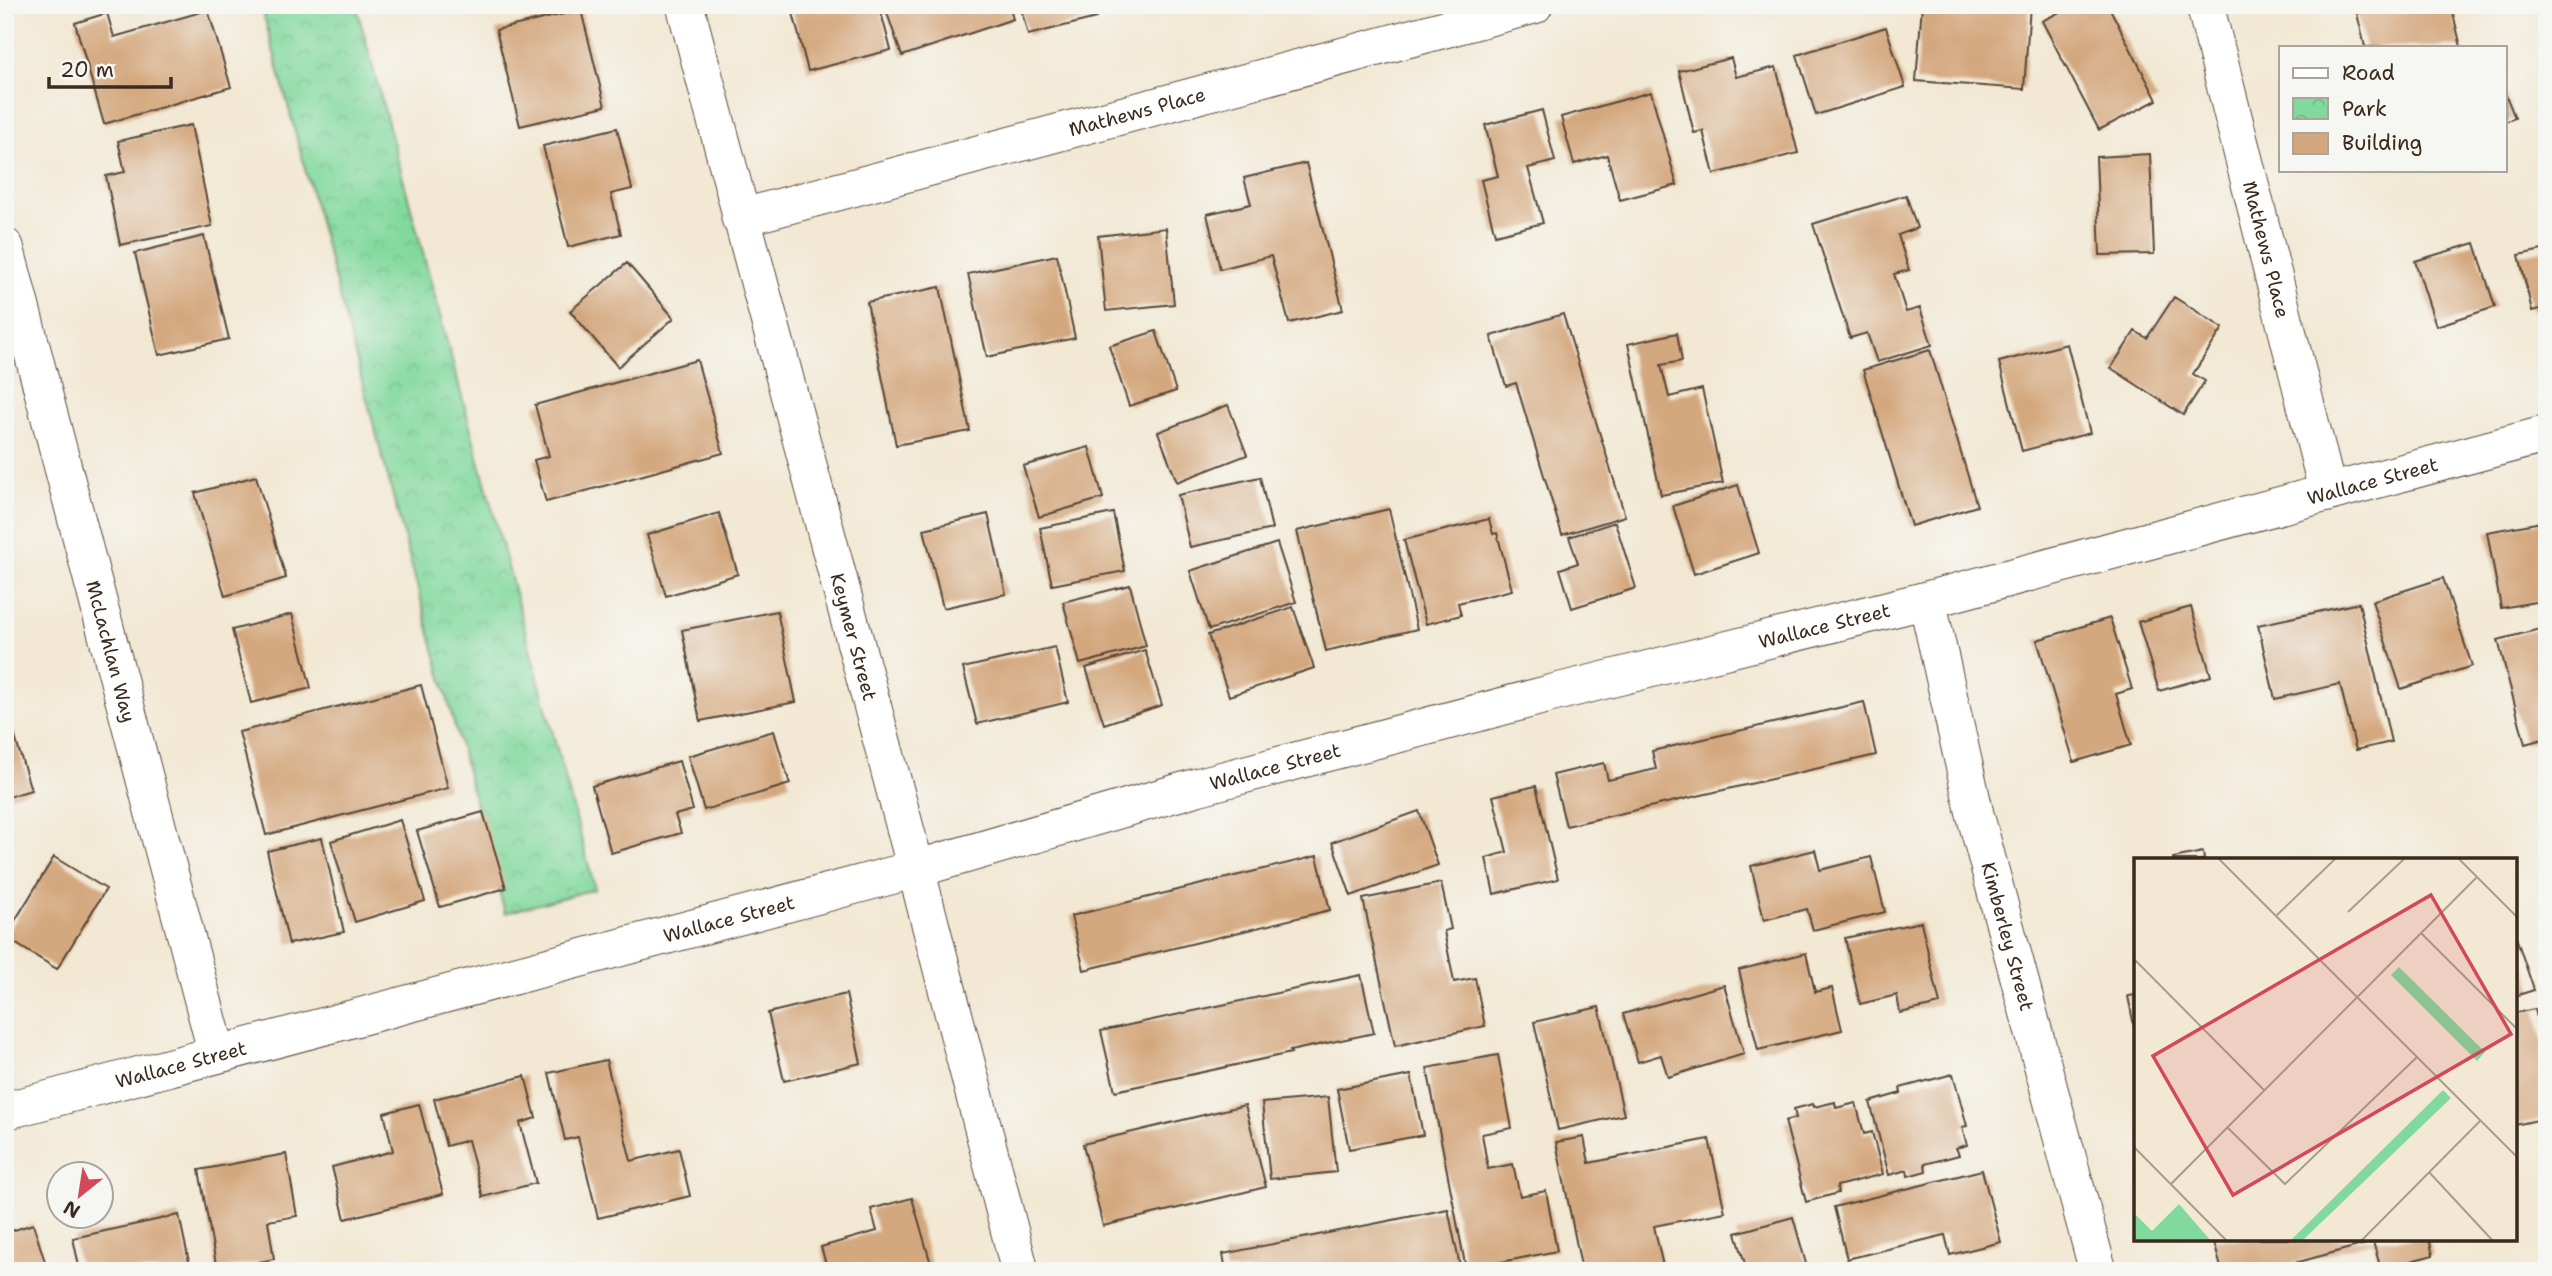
<svg xmlns="http://www.w3.org/2000/svg" width="2552" height="1276" font-family="'Shantell Sans',sans-serif">
	<style>
		.park { fill: url(#park-crowns); stroke: #5e825e; stroke-width: 2 }
		.building { fill: #d4a87f }
		.lines { fill: none; stroke-linecap: round; stroke-linejoin: round }
		.minor-casing { stroke: #564639; stroke-width: 39 }
		.minor { stroke: #fff; stroke-width: 37 }
		.labels { text-anchor: middle; dominant-baseline: central; stroke-width: 5; stroke-linejoin: round; paint-order: stroke }
		.street-label { font-size: 19px; fill: #3b2a1e; stroke: #f6f6f2 }
		.inset-road { fill: none; stroke: #a99c8b; stroke-width: 2 }
		.view { fill: #d1495b; fill-opacity: 0.15; stroke: #d1495b; stroke-width: 3.5 }
		.inset-edge { fill: none; stroke: #3b2a1e; stroke-width: 3.5 }
	</style>
	<defs>
		<pattern id="park-crowns" width="20" height="18" patternUnits="userSpaceOnUse" patternTransform="scale(1.75)"><rect width="20" height="18" fill="#82d99d"/><path d="M2 6a3 3 0 1 1 6 0M12 15a3 3 0 1 1 6 0" fill="none" stroke="#71ba87"/></pattern>
	</defs>
	<rect width="100%" height="100%" fill="#f6f6f2"/>
	<filter id="ink" filterUnits="userSpaceOnUse"><feTurbulence type="fractalNoise" baseFrequency=".0143" numOctaves="2"/><feDisplacementMap in="SourceGraphic" scale="14" xChannelSelector="R" yChannelSelector="G"/><feConvolveMatrix kernelMatrix="1 2 1 2 8 2 1 2 1" color-interpolation-filters="sRGB"/></filter>
	<filter id="wash" filterUnits="userSpaceOnUse"><feTurbulence type="fractalNoise" baseFrequency=".00686" numOctaves="4" result="noise"/><feDisplacementMap in="SourceGraphic" scale="28" xChannelSelector="R" yChannelSelector="G"/><feGaussianBlur stdDeviation="1.57" result="paint"/><feColorMatrix in="noise" values="0 0 0 0 0 0 0 0 0 0 0 0 0 0 0 0 0 1.4 0 .05"/><feComposite in="paint" operator="in"/></filter>
	<g filter="url(#wash)">
		<rect width="100%" height="100%" fill="#f2e8d3"/>
		<!-- park -->
		<path class="park" d="M261,5H356L595,889L505,913Z"/>
		<g id="blocks">
			<!-- building -->
			<path class="building" d="M509,5H539V6L511,14Z
				M791,5H879L891,50L808,71Z
				M913,5H1009L1013,19L902,56L887,13Z
				M1020,5H1093L1096,18L1028,35Z
				M1922,5H2030L2024,89L1916,81Z
				M2074,5H2108L2157,100L2099,130L2042,21Z
				M2355,5H2451L2461,47H2365Z
				M208,10L231,87L104,124L75,23L107,13L114,37Z
				M581,10L605,106L520,126L496,30Z
				M1886,27L1905,87L1816,115L1797,55Z
				M1731,58L1736,77L1776,67L1798,153L1714,174L1703,131L1694,133L1679,71Z
				M1651,92L1677,185L1620,200L1607,155L1574,164L1561,117Z
				M2505,93L2515,118L2505,122Z
				M1542,110L1555,161L1528,168L1543,223L1495,235L1481,180L1498,176L1485,125Z
				M191,125L212,226L120,245L106,176L125,172L118,141Z
				M617,128L632,189L611,194L621,234L568,247L543,146Z
				M2150,154L2154,254L2100,255L2096,157Z
				M1306,163L1343,310L1289,323L1271,256L1220,269L1207,214L1251,204L1244,178Z
				M1906,195L1917,228L1898,235L1909,270L1894,274L1906,312L1920,308L1932,345L1877,362L1867,333L1850,338L1813,224Z
				M1166,228L1174,304L1106,311L1098,236Z
				M204,236L229,339L159,355L135,253Z
				M2475,243L2495,307L2436,326L2415,261Z
				M2547,249V307L2532,311L2519,255Z
				M1057,255L1075,338L987,357L968,274Z
				M627,263L674,318L618,367L570,311Z
				M940,287L970,431L896,445L867,302Z
				M2174,297L2223,328L2193,374L2205,381L2183,415L2111,368L2135,331L2147,338Z
				M1563,314L1625,516L1562,535L1516,383L1506,386L1491,336Z
				M1156,331L1176,391L1129,406L1109,346Z
				M1677,333L1682,361L1661,365L1669,397L1702,389L1723,483L1661,495L1628,344Z
				M2067,344L2090,433L2022,451L1999,362Z
				M1930,350L1977,506L1911,526L1863,370Z
				M697,360L723,453L546,502L534,460L549,456L535,405Z
				M1228,405L1247,455L1177,482L1158,432Z
				M1089,447L1103,498L1039,517L1023,466Z
				M256,476L286,578L225,596L195,493Z
				M1260,477L1272,529L1190,547L1178,495Z
				M1738,485L1759,553L1694,574L1673,506Z
				M1389,509L1417,629L1326,651L1297,531Z
				M719,513L738,574L666,596L647,535Z
				M1113,513L1125,571L1052,585L1040,528Z
				M988,514L1006,594L943,608L924,529Z
				M1489,519L1493,534L1497,533L1512,590L1458,603L1461,615L1426,624L1404,540Z
				M2547,521V600L2501,608L2487,532Z
				M1615,522L1636,588L1572,608L1560,569L1578,563L1569,537Z
				M1277,543L1296,602L1209,630L1190,571Z
				M2443,578L2472,666L2401,689L2372,601Z
				M1130,585L1146,646L1080,664L1063,602Z
				M2359,603L2391,742L2356,750L2340,684L2275,699L2258,625Z
				M1293,607L1314,668L1229,696L1208,635Z
				M2191,607L2211,676L2159,691L2138,622Z
				M777,611L796,702L700,721L682,630Z
				M292,614L311,688L251,703L232,630Z
				M2110,618L2132,689L2116,694L2131,745L2074,762L2037,640Z
				M2547,627V738L2525,744L2498,640Z
				M1055,647L1068,702L977,724L963,668Z
				M1145,650L1162,705L1104,724L1086,668Z
				M421,685L448,788L266,835L239,732Z
				M1864,702L1876,755L1566,826L1553,775L1604,763L1608,780L1656,769L1652,751Z
				M5,704L31,790L5,798Z
				M774,731L790,784L704,810L688,756Z
				M679,761L693,810L675,815L681,833L611,853L592,786Z
				M1536,786L1558,879L1494,894L1486,858L1507,852L1493,796Z
				M1419,811L1438,865L1351,896L1332,842Z
				M483,812L506,888L440,907L417,831Z
				M400,820L425,901L355,922L331,841Z
				M322,838L344,932L289,944L267,851Z
				M1815,850L1820,870L1871,857L1885,912L1813,930L1807,909L1764,920L1751,866Z
				M2203,852L2204,860H2173V858Z
				M1317,856L1330,910L1084,970L1071,916Z
				M54,857L106,889L57,969L5,937Z
				M1441,883L1451,929L1444,931L1454,982L1475,978L1485,1026L1395,1046L1363,899Z
				M1921,922L1940,1004L1900,1013L1897,995L1860,1004L1845,938Z
				M2515,934L2534,990L2515,996Z
				M1806,953L1815,992L1832,988L1842,1030L1758,1050L1739,970Z
				M1361,975L1374,1033L1290,1051L1291,1053L1115,1091L1101,1031Z
				M1724,985L1744,1054L1668,1077L1661,1055L1638,1062L1623,1014Z
				M846,994L861,1063L784,1081L768,1013Z
				M2136,995V1026H2134L2128,996Z
				M1599,1007L1624,1115L1558,1130L1534,1022Z
				M2535,1009L2547,1059V1118L2515,1125V1013Z
				M1498,1055L1512,1128L1482,1134L1488,1169L1513,1164L1520,1196L1546,1191L1557,1251L1466,1269L1427,1068Z
				M606,1060L631,1161L679,1149L690,1196L598,1218L578,1137L565,1140L549,1073Z
				M1953,1074L1967,1126L1962,1127L1967,1145L1956,1148L1959,1155L1925,1164L1926,1171L1908,1176L1907,1170L1889,1175L1870,1102L1901,1093L1900,1088Z
				M1411,1075L1423,1135L1349,1149L1337,1089Z
				M525,1076L536,1118L520,1123L536,1183L483,1197L468,1140L446,1146L434,1099Z
				M1328,1097L1336,1172L1270,1179L1262,1103Z
				M1835,1102L1836,1108L1856,1103L1864,1134L1872,1132L1883,1174L1837,1186L1838,1193L1806,1202L1785,1121L1796,1118L1794,1109L1813,1104L1814,1107Z
				M419,1104L443,1194L345,1219L332,1167L393,1151L384,1113Z
				M1245,1105L1266,1187L1103,1226L1083,1144Z
				M1584,1137L1589,1163L1709,1139L1725,1212L1654,1226L1664,1271H1582L1556,1142Z
				M286,1154L297,1216L268,1221L274,1259L217,1270L199,1170Z
				M1982,1170L2001,1242L1950,1255L1945,1235L1847,1259L1834,1207Z
				M912,1198L933,1271H828L821,1247L877,1231L871,1209Z
				M1448,1209L1461,1271H1226L1223,1254Z
				M179,1215L191,1271H80L73,1238Z
				M1793,1217L1808,1271H1747L1736,1233Z
				M33,1224L48,1271H5V1233Z
				M2213,1239H2429L2433,1255L2381,1269L2373,1242L2291,1264L2292,1271H2222Z"/>
		</g>
	</g>
	<g filter="url(#ink)">
		<use href="#blocks" fill-opacity="0" stroke="#564639" stroke-width="2"/>
		<g class="lines">
			<defs>
				<g id="minor">
					<path id="s1" d="M685,5L916,869L1020,1271"/>
					<path id="s2" d="M2205,5L2328,493"/>
					<path id="s3" d="M740,218L1534,5"/>
					<path id="s4" d="M5,247L217,1054"/>
					<path id="s5" d="M1927,600L1975,814L2098,1271"/>
					<path id="s6" d="M5,1111L916,869L1197,787L1553,693L1927,600L2547,434"/>
				</g>
			</defs>
			<!-- minor casing -->
			<use href="#minor" class="minor-casing"/>
			<!-- minor -->
			<use href="#minor" class="minor"/>
		</g>
	</g>
	<g class="labels">
		<!-- street labels -->
		<g class="street-label">
			<text stroke="none"><textPath href="#s3" startOffset="411">Mathews Place</textPath></text>
			<text stroke="none"><textPath href="#s2" startOffset="252">Mathews Place</textPath></text>
			<text stroke="none"><textPath href="#s6" startOffset="2450">Wallace Street</textPath></text>
			<text stroke="none"><textPath href="#s6" startOffset="1883">Wallace Street</textPath></text>
			<text stroke="none"><textPath href="#s1" startOffset="654">Keymer Street</textPath></text>
			<text stroke="none"><textPath href="#s4" startOffset="418">McLachlan Way</textPath></text>
			<text stroke="none"><textPath href="#s6" startOffset="1316">Wallace Street</textPath></text>
			<text stroke="none"><textPath href="#s6" startOffset="749">Wallace Street</textPath></text>
			<text stroke="none"><textPath href="#s5" startOffset="346">Kimberley Street</textPath></text>
			<text stroke="none"><textPath href="#s6" startOffset="182">Wallace Street</textPath></text>
		</g>
	</g>
	<!-- overview -->
	<g transform="translate(2134 858)">
		<rect width="383" height="383" fill="#f2e8d3"/>
		<path d="M265,109L351,194L343,203L257,117ZM309,232L317,240L169,382L156,383ZM45,346L77,383H0V355L18,373Z" fill="#82d99d"/>
		<path class="inset-road" d="M85,1L384,300M325,1L384,60M214,54L270,1M142,58L201,1M287,75L384,172M0,101L130,232M93,269L151,326L283,199M0,289L93,383M295,314L359,383M37,326L343,19M227,383L346,263"/>
		<path class="view" d="M297,37L377,176L99,337L19,198Z"/>
		<rect width="383" height="383" class="inset-edge"/>
	</g>
	<!-- margin -->
	<rect width="2552" height="1276" fill="none" stroke="#f6f6f2" stroke-width="28"/>
	<!-- legend -->
	<rect x="2279" y="46" width="228" height="126" fill="#f6f6f2" stroke="#aba49d" stroke-width="2"/>
	<rect x="2293" y="68" width="35" height="10" fill="#ffffff" stroke="#aba49d" stroke-width="2"/>
	<text x="2342" y="80" font-size="21" fill="#3b2a1e">Road</text>
	<rect x="2293" y="98" width="35" height="21" fill="url(#park-crowns)" stroke="#aba49d" stroke-width="2"/>
	<text x="2342" y="116" font-size="21" fill="#3b2a1e">Park</text>
	<rect x="2293" y="133" width="35" height="21" fill="#d4a87f" stroke="#aba49d" stroke-width="2"/>
	<text x="2342" y="150" font-size="21" fill="#3b2a1e">Building</text>
	<!-- north arrow -->
	<g transform="translate(80 1195) rotate(210)"><circle r="33" fill="#f6f6f2" stroke="#aba49d" stroke-width="2"/>
	<path d="M0-5L12 26L0 18L-12 26Z" fill="#d1495b"/>
	<text y="-10" font-size="19" font-weight="bold" text-anchor="middle" fill="#3b2a1e">N</text>
	</g>
	<!-- scale -->
	<path d="M49 77v10h122v-10" fill="none" stroke="#3b2a1e" stroke-width="3.5"/>
	<text x="60" y="77" font-size="21" fill="#3b2a1e" stroke="#f6f6f2" stroke-width="5" paint-order="stroke">20 m</text>
</svg>
